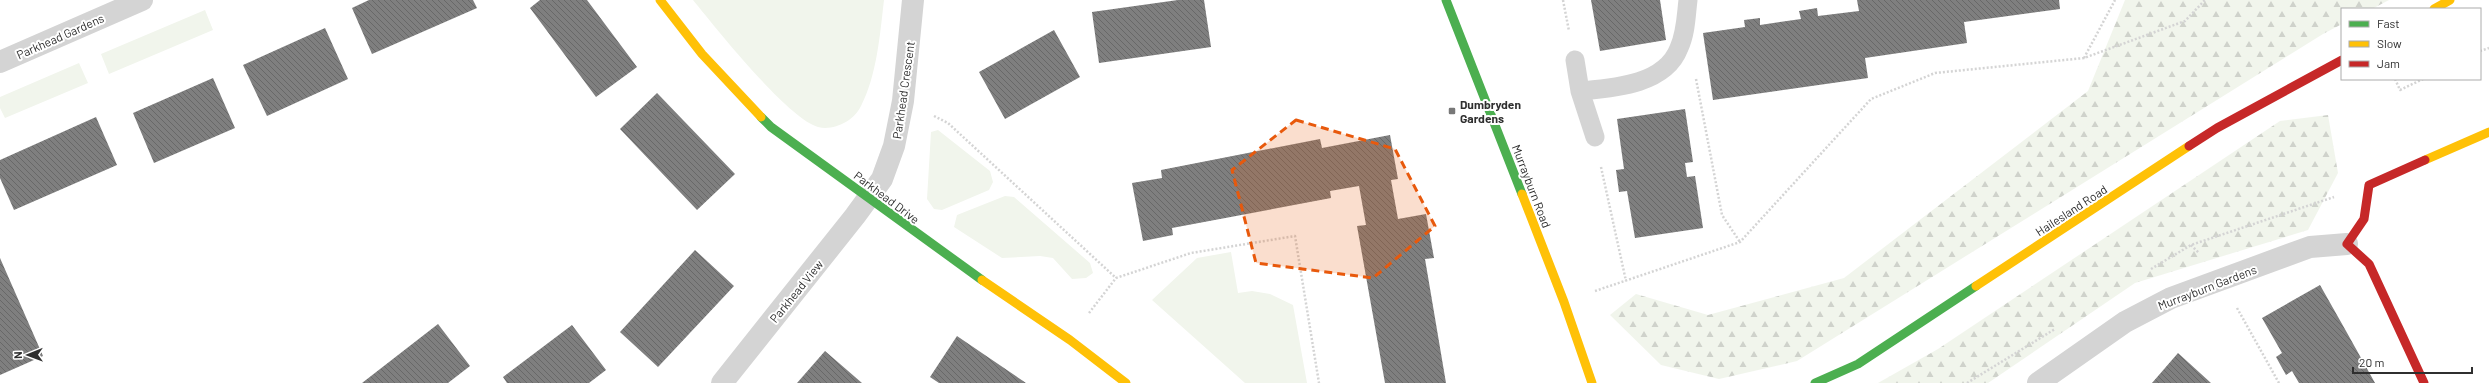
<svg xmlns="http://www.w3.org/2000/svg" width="2489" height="383" font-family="Barlow,sans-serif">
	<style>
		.green { fill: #f1f5ec }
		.forest { fill: url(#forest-firs) }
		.building { fill: url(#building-back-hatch) }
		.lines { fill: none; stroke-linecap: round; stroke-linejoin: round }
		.path { stroke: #d4d4d4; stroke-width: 2.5; stroke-dasharray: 2 2; stroke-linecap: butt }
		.lane { stroke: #d4d4d4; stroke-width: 19 }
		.street { stroke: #d4d4d4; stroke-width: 22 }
		.fast { stroke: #4caf50; stroke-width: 9 }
		.slow { stroke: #ffc107; stroke-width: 9 }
		.jam { stroke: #c62828; stroke-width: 9 }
		.marked { fill: #e8590c; fill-opacity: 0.2; stroke: #e8590c; stroke-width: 3; stroke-dasharray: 8 5; stroke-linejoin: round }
		.poi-dot { fill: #787878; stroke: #fff; stroke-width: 1.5 }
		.labels { text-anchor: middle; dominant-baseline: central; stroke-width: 4; stroke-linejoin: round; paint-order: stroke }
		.street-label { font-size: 12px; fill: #2f2f2f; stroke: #fff }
		.poi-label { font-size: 12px; font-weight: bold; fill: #2f2f2f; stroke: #fff; text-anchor: start }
	</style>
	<defs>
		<pattern id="forest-firs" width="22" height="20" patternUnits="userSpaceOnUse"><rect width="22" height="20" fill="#f1f5ec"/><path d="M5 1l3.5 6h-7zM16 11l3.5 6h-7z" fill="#cfd2cb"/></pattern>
		<pattern id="building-back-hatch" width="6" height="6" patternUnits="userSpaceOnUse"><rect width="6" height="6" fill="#7f7f7f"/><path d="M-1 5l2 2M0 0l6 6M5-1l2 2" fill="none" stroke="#686868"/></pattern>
	</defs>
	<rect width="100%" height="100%" fill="#fff"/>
	<!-- green -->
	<path class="green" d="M693,0H884C880,34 877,75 861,106C854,121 834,131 818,127C787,118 715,27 693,0Z
		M205,10L213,30L109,74L101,54Z
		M79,63L88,83L5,118L0,108V97Z
		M938,130L990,171L993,182L989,190L942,210L934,209L927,199L931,132Z
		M1005,196L1014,197L1090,263L1093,273L1086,278L1072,279L1053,258L1040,256L1002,258L954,227L957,215Z
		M1231,252L1238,293L1252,291L1270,294L1293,305L1307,383H1245L1152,300L1197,258Z"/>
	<!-- forest -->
	<path class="forest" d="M2125,0H2389L2372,9H2342V24L2323,34L1797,361L1719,379L1661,365L1610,315L1636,294L1708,315L1844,278L2088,91Z
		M2328,115L2338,173L2308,230L2135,283L1988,383H1878L1938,349L2280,121Z"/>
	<!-- building -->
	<path class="building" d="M369,0H473L477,8L372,54L352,8Z
		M540,0H587L637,67L596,97L530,8Z
		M1178,0H1204L1211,47L1099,63L1092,12Z
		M1591,0H1660L1666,40L1600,51Z
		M1857,0H2059L2060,9L1964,22L1967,43L1865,58L1868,78L1713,100L1703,33L1745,27L1744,20L1760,18V25L1801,19L1799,11L1817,8L1818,16L1859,11Z
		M325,28L348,79L267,116L243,65Z
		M1054,30L1080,77L1005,119L979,72Z
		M213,78L235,128L154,163L133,113Z
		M657,93L735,174L697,210L620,129Z
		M1685,109L1693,162L1685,163L1687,177L1695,176L1703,228L1635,238L1627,191L1619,192L1616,170L1624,169L1617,119Z
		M96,117L117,165L14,210L0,178V160Z
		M1390,135L1398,179L1391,180L1398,219L1426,214L1434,258L1425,259L1446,383H1385L1357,226L1366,225L1359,186L1330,191L1331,198L1172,228L1173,235L1143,241L1132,183L1162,178L1161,170L1320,139L1322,148Z
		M695,250L734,286L658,367L620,332Z
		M0,258L43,356L0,375Z
		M2320,285L2346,331L2375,383H2299L2292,371L2286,375L2276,357L2282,353L2262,318Z
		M438,324L470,366L448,383H362Z
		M572,325L606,370L589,383H507L503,377Z
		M957,336L979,351L1026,383H939L930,377Z
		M825,351L862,383H797Z
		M2178,353L2211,383H2152Z"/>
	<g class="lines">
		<!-- path -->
		<path class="path" d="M1563,0L1569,31
			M2480,51L2489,48
			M2084,58L2115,0
			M1696,79L1722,215L1740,242
			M2395,79L2400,90L2423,79
			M934,116L948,123L1116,278
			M1601,167L1626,281
			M2191,245L2199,253
			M2151,269L2191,245L2334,197
			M1595,291L1740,242L1871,99L1935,73L2084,58L2185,21L2205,0
			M2237,308L2279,383
			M1089,313L1116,278L1191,253L1295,236L1319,383
			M1967,383L2055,329"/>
		<!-- lane -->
		<path class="lane" d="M1575,60L1580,91C1613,88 1665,85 1679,48C1686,33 1686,16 1688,0
			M1580,91L1595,137"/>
		<!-- street -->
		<path class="street" d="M0,62L142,0
			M722,383L855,216L882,179L894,146L903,101L913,0
			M2038,383L2125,322L2171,298L2310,247L2347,244"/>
		<!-- fast -->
		<path class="fast" d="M1446,0L1522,194
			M761,117L771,127L982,280
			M1815,383L1858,364L1976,286"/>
		<!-- slow -->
		<path class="slow" d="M660,0L702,54L761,117
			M2434,9L2450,0
			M2425,160L2489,132
			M1522,194L1564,302L1592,383
			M982,280L1070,340L1126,383
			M1976,286L2189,146"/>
		<!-- jam -->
		<path class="jam" d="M2189,146L2217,128L2342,60
			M2424,383L2369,264L2347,244L2364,219L2369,185L2425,160"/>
	</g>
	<!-- marked area -->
	<path class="marked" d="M1296,120L1395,149L1435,226L1373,278L1256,263L1232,170Z"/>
	<!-- markers -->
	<rect class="poi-dot" x="1448" y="107" width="8" height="8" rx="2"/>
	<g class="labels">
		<!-- street labels -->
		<g class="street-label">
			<text transform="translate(60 36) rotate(-24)">Parkhead Gardens</text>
			<text transform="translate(903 90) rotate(-82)">Parkhead Crescent</text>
			<text transform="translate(1532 186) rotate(69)">Murrayburn Road</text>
			<text transform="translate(887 197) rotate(37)">Parkhead Drive</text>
			<text transform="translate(2071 210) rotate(-33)">Hailesland Road</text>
			<text transform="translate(2207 287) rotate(-21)">Murrayburn Gardens</text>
			<text transform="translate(796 291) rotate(-51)">Parkhead View</text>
		</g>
		<!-- poi labels -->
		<g class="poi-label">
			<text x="1460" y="104">Dumbryden<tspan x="1460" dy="14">Gardens</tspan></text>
		</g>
	</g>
	<!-- legend -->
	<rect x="2341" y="8" width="140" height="72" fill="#ffffff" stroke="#acacac"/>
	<rect x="2349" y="21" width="20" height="6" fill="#4caf50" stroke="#acacac"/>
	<text x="2377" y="28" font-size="12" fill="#2f2f2f">Fast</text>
	<rect x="2349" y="41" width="20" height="6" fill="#ffc107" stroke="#acacac"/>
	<text x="2377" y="48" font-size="12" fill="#2f2f2f">Slow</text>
	<rect x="2349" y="61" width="20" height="6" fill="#c62828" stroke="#acacac"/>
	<text x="2377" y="68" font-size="12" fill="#2f2f2f">Jam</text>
	<!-- north arrow -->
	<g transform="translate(28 355) rotate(269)" stroke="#ffffff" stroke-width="3" paint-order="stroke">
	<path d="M0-3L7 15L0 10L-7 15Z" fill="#2f2f2f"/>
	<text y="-6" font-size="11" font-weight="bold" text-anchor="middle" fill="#2f2f2f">N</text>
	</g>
	<!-- scale -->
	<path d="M2353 367v6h119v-6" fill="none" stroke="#2f2f2f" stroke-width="2"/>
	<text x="2359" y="367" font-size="12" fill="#2f2f2f" stroke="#ffffff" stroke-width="3" paint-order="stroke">20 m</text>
</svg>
